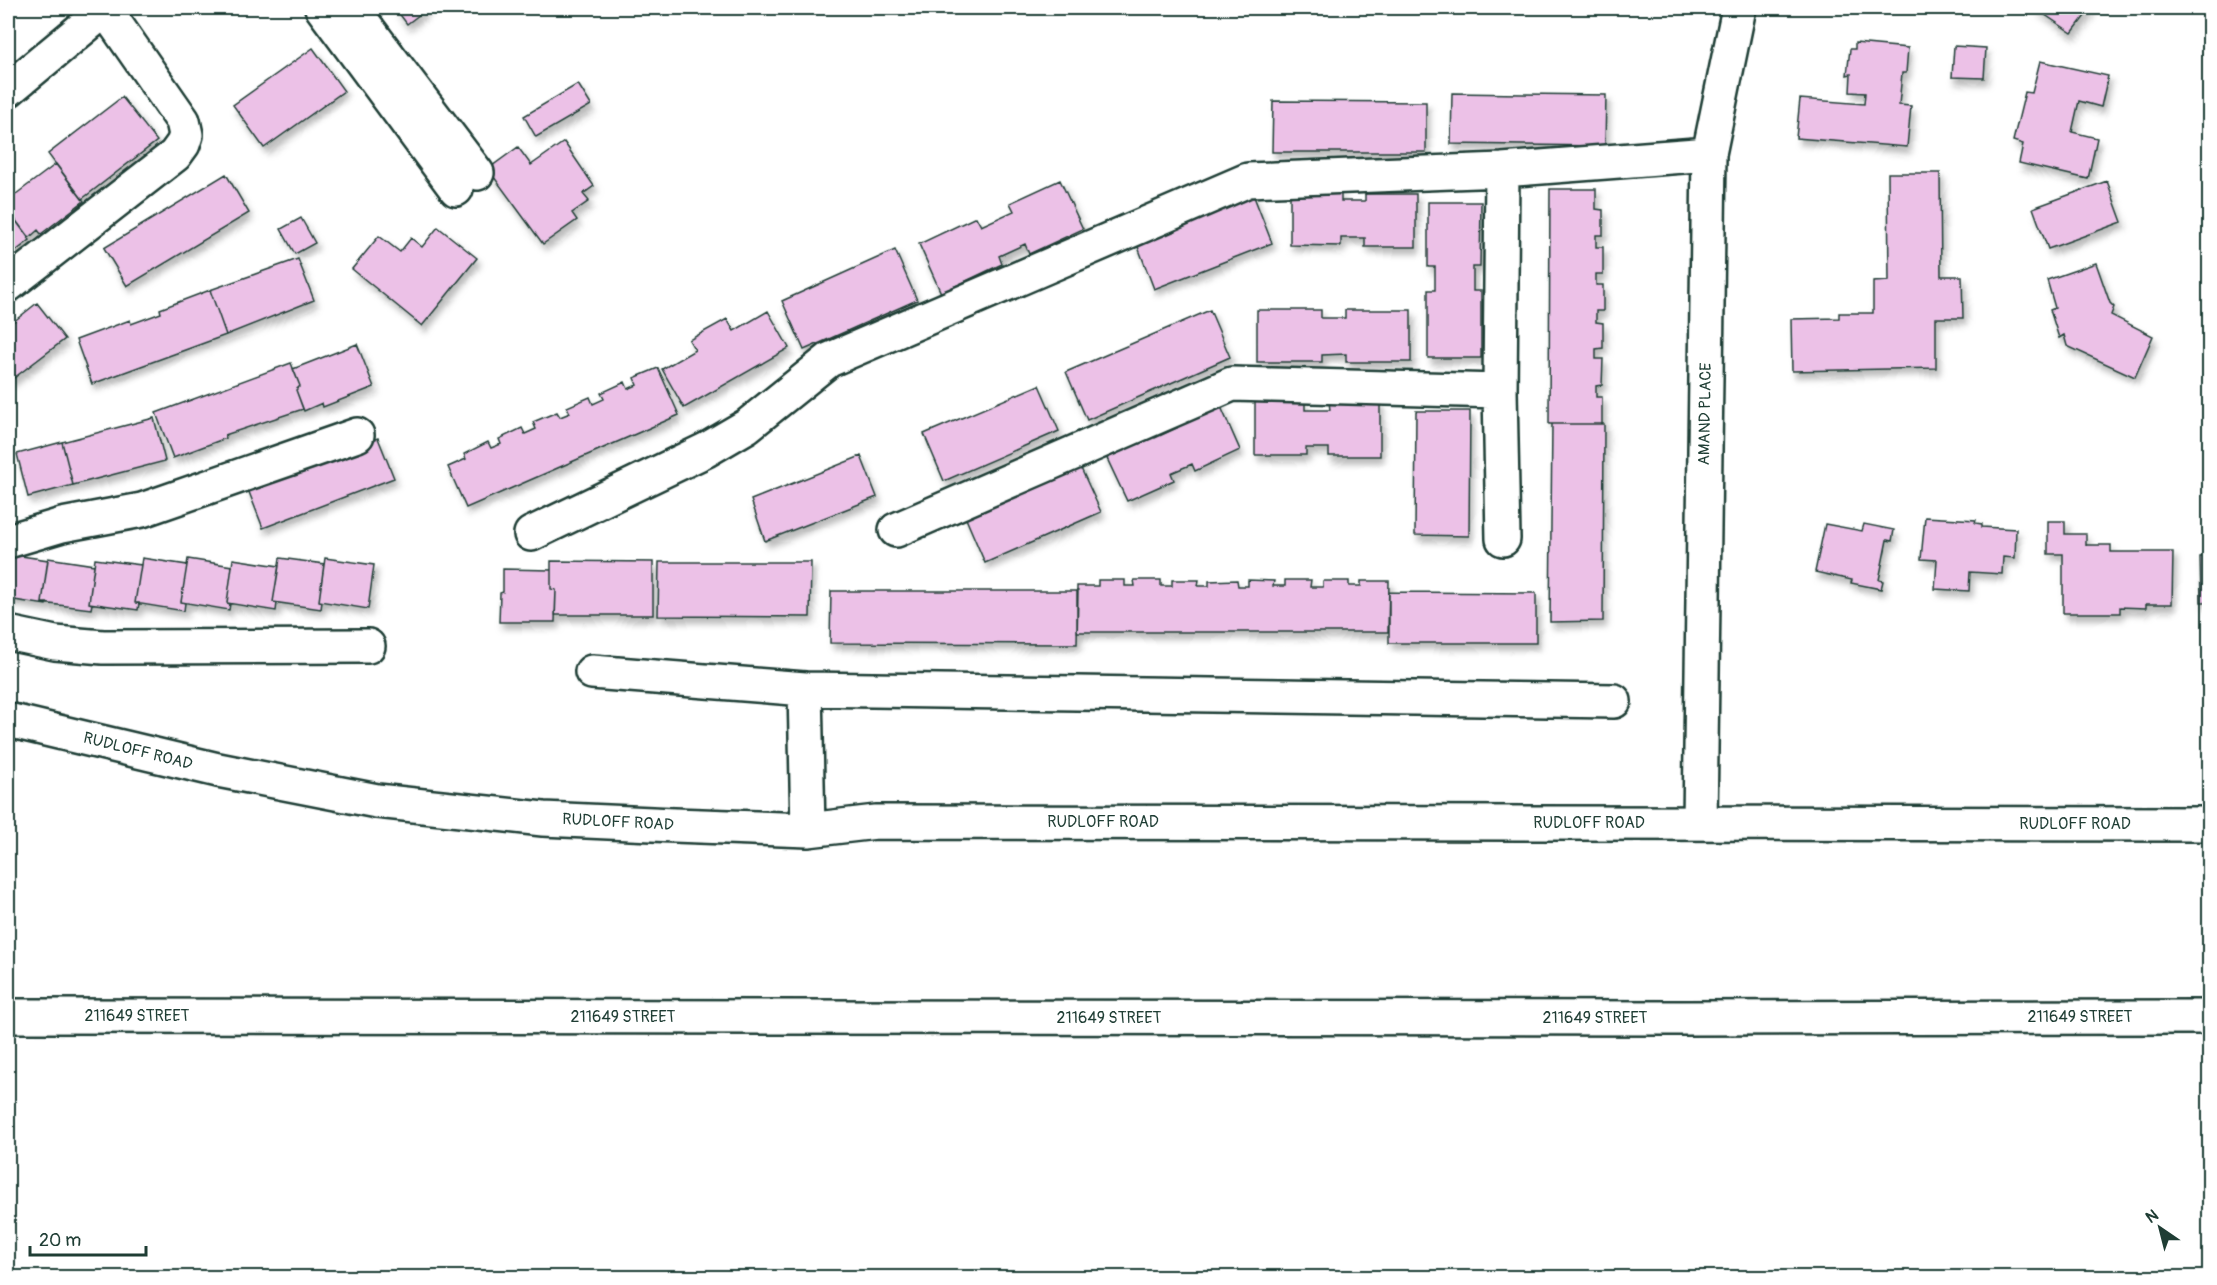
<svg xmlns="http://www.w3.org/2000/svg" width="2217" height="1285" font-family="Pangolin,sans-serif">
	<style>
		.building { fill: #ecc1e7; stroke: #1f3d34; stroke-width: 1.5; filter: url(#shadow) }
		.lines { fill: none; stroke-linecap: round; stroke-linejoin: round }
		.minor-casing { stroke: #1f3d34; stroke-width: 38 }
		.minor { stroke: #fff; stroke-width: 33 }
		.labels { text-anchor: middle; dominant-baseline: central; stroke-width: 4.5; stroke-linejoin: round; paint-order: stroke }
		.street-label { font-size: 16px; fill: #1f3d34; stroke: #fff }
	</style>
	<defs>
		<filter id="shadow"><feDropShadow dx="3.5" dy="6" stdDeviation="3" flood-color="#0004"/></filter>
	</defs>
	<rect width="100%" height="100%" fill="#fff"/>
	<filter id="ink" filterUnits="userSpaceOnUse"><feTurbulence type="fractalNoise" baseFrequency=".0167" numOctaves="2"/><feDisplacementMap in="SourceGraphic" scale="12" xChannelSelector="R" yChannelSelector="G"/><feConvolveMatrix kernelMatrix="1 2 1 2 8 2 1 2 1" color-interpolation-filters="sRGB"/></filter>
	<g filter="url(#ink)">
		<!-- building -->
		<path class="building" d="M395,8H428L407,24Z
			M2035,8H2091L2072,33Z
			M1855,43L1908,48L1906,73H1902L1899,105L1911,106L1907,147L1796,138L1800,99L1864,104L1865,93L1850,92L1851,74L1847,75L1850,49H1855Z
			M1954,46L1986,48L1984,78L1952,77Z
			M313,48L344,91L264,148L233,105Z
			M2040,61L2108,76L2101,107L2079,101L2072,132L2097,138L2088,179L2019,163L2023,144L2013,141L2025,92L2032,93Z
			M578,84L591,105L536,137L524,116Z
			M1452,93L1606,95L1605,146L1451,144Z
			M122,97L157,141L82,199L48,154Z
			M1273,101L1426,102V152H1272Z
			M564,142L594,186L583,194L589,201L572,213L577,220L543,244L488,169L518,147L531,165Z
			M56,164L84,201L41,234L38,230L29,238L8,210V200Z
			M1888,173H1940L1941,276H1962L1963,318H1936V368L1792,371L1791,319L1839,318V313H1873V282L1889,281Z
			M226,174L249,213L127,286L104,248Z
			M1060,180L1083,229L1029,254L1025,244L999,256L1002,264L941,293L919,244L976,217L981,226L1014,211L1010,203Z
			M2107,181L2122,222L2048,249L2033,208Z
			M1550,189H1596V209L1603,210V235H1596V247H1603V274H1596V285H1603V311H1596V322L1603,323V348L1596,349V359H1603L1602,385L1596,386V397H1602V424H1549Z
			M1290,193H1341V201H1365V194H1416V247H1365V238H1341V246L1290,245Z
			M1253,194L1272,243L1154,289L1135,239Z
			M1428,202H1481L1480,267H1473V291H1481V358H1428V290H1435V267H1428Z
			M8,210L30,240L8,257Z
			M301,218L315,243L295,254L281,229Z
			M438,227L477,258L422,326L352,269L379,236L400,252L411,238L422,247Z
			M895,250L917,300L804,350L782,301Z
			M298,259L314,300L226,335L210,290Z
			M2096,263L2110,303L2114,307L2111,315L2153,336L2135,377L2067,346L2064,335L2059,338L2050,310L2055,308L2047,280Z
			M210,290L226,335L92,384L76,340L130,320L131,324L161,313L160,309Z
			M37,303L65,339L10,381L8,378V326Z
			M1210,310L1230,357L1087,420L1066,372Z
			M1257,310H1321V318H1345V310H1411V362H1346V354L1322,355V362H1257Z
			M768,311L789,348L684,408L662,369L695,350L689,340L727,319L734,331Z
			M357,344L374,387L323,407L322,403L304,411L296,390L300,386L293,369Z
			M291,363L300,386L296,390L303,409L225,435L226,438L173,458L156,413Z
			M658,368L679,415L466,508L448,467L466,459L464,454L488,442L491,448L501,444L499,439L522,428L525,434L536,429L533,422L557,412L560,417L570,413L567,407L590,397L593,404L604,399L601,393L625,382L628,389L637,385L634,378Z
			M1039,385L1059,431L944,481L924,434Z
			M1218,400L1240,450L1195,471L1192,464L1171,473L1174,480L1127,501L1104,452L1152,430L1155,438L1177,428L1173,421Z
			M1255,401H1305V410H1330L1329,402H1380V456H1329V448H1306V455H1255Z
			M1416,411H1470L1469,536L1415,535Z
			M154,418L165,461L73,485L62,442Z
			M1552,424H1604L1603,621L1550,622Z
			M378,438L394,478L263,528L247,487Z
			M62,442L73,485L28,497L17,454Z
			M861,456L877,497L765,541L751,500Z
			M1079,464L1101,512L985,563L964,514Z
			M1925,517L1976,520L1975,523L1982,524V527L2016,529L2015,558L2003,557L2002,574L1970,572L1969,591L1935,589L1937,560L1921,559Z
			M2048,521H2065V534H2086V545H2111V552H2173L2172,604H2146V608L2120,607V613H2063V554H2048Z
			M1825,524L1862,531L1864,524L1894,530L1892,541L1887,540L1879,580L1883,581L1881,589L1851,583L1852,580L1815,572Z
			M8,554L48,560L42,603H47L46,605L8,599Z
			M2210,556V602H2201L2200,557Z
			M48,558L94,565L89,603L92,604L91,609L42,603Z
			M142,558L187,565L181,602L185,603L184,611L135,603Z
			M280,558L324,564L319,601L322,602L321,609L273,602Z
			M325,558L374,565L368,609L319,601Z
			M95,559L141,565L135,603H139L138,610L89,603Z
			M188,559L232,566L227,603L230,604L229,610L181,602Z
			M233,559L279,566L273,602L277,603L276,611L227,603Z
			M551,561L653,562V615H555L556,590L551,589Z
			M659,562H811L810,617L658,616Z
			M503,569L551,570V589L556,590L555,622H499L500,593L503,592Z
			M1098,580H1125V586H1135L1134,580H1161V586H1172V580H1199L1198,586H1209V581L1237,580L1238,586H1248V580L1274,581L1273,586H1285V580H1311L1310,587H1323V581H1349V586H1361V581H1389L1388,632H1077V586H1098Z
			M831,591H1078L1077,644L830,643Z
			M1389,592L1536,593V643H1389Z"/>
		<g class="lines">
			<defs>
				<path id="minor" d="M322,8L456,189
					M352,8L477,173
					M8,90L107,8
					M1502,170L1500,391L1503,539
					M8,285L175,155L183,144L186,135L183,121L105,9
					M896,530L1232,384L1500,391
					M531,534L706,450L747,426L829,360L1248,180L1502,170L1709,154
					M8,541L62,525L142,510L357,435
					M8,633L55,643L103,647L368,646
					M592,672L805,689
					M8,720L218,770L377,801L543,819L674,825L808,830L876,822L2210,824
					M1700,823L1709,154L1739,8
					M808,830L805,689L1614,701
					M8,1016L1681,1018L2210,1017"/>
			</defs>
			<!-- minor casing -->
			<use href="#minor" class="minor-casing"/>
			<!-- minor -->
			<use href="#minor" class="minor"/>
		</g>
	</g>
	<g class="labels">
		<!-- street labels -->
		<g class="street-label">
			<text transform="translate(1705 414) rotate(-89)">AMAND PLACE</text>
			<text transform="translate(138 751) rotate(14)">RUDLOFF ROAD</text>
			<text transform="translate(618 822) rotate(3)">RUDLOFF ROAD</text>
			<text x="1103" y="822">RUDLOFF ROAD</text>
			<text x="1589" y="823">RUDLOFF ROAD</text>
			<text x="2075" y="824">RUDLOFF ROAD</text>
			<text x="137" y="1016">211649 STREET</text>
			<text x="623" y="1017">211649 STREET</text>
			<text x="2080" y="1017">211649 STREET</text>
			<text x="1109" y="1018">211649 STREET</text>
			<text x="1595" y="1018">211649 STREET</text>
		</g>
	</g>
	<!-- margin -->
	<rect width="2217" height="1285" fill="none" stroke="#fff" stroke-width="30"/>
	<rect x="15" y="15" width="2187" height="1255" fill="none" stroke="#1f3d34" stroke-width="2" filter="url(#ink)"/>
	<!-- north arrow -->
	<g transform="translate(2160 1228) rotate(325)" stroke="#ffffff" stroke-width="4.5" paint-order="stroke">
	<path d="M0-4.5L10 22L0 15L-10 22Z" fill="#1f3d34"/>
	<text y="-9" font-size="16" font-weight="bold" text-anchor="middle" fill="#1f3d34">N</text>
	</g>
	<!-- scale -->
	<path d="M30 1246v9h116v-9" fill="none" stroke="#1f3d34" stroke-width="3"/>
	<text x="39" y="1246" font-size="18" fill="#1f3d34" stroke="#ffffff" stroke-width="4.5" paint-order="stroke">20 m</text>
</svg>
